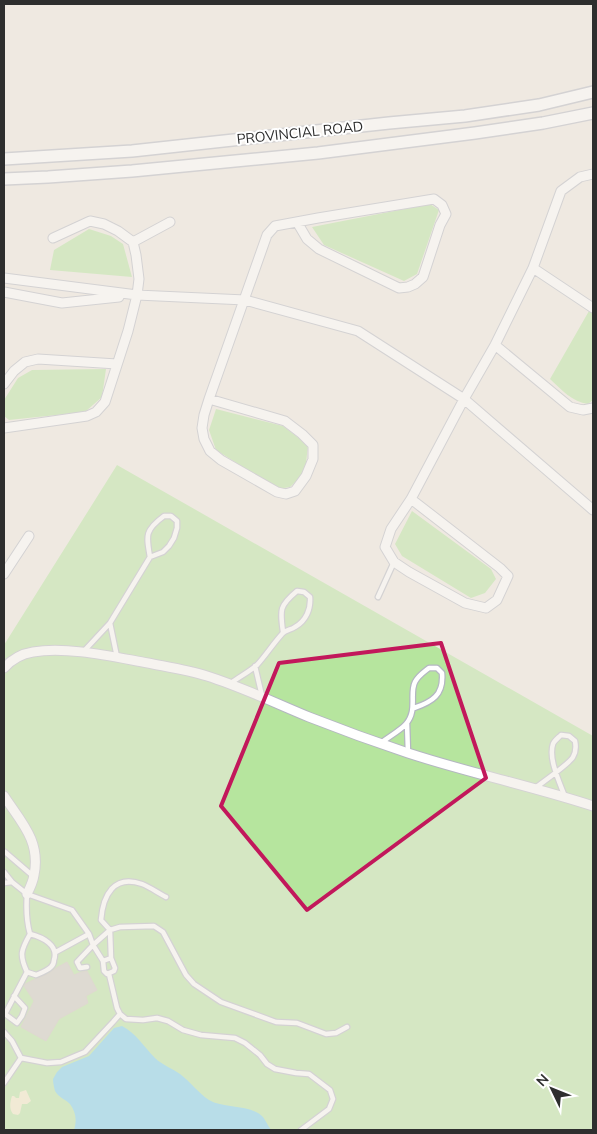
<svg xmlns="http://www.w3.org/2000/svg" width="597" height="1134" font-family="'Nunito Sans',sans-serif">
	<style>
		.green { fill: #b6e59e }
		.sand { fill: #f3ecc5 }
		.water { fill: #75cff0 }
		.building { fill: #cbc7bf; stroke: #cbc5ba }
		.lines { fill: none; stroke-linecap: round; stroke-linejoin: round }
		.service-casing { stroke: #b4b7c1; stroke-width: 7 }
		.minor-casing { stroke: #b4b7c1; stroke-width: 11 }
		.tertiary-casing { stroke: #b4b7c1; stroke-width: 14 }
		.service { stroke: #fff; stroke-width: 4.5 }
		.minor { stroke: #fff; stroke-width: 9 }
		.tertiary { stroke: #fff; stroke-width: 11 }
		.marked { fill: none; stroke: #c2185b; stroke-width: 4; stroke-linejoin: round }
		.labels { text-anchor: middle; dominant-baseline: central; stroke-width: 4; stroke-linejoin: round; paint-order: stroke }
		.street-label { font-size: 14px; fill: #2e2e2e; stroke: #fff }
	</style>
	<rect width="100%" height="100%" fill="#efe9e1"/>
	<!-- green -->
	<path class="green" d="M430,204L439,210L417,274L404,281L324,245L312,227Z
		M89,229L111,236L123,244L132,277L50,270L54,250Z
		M589,311L593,314V400L588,404C572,402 562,390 550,379Z
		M106,369L102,397L85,412L9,420L4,416V400L18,378L32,370Z
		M216,409L283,426L308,445L305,473L290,487L278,489L216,450L209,430Z
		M117,465L593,736V1130H4V645Z
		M412,511L491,569L496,579L485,593L471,598L402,556L395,544Z"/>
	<!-- sand -->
	<path class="sand" d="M26,1090L31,1101L27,1104H22L20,1113L18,1115L13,1114C9,1109 10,1102 12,1096H14L16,1098H19L20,1092Z"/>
	<!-- water -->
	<path class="water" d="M122,1026C136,1033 144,1047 155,1058C162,1065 172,1068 180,1074C191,1082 198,1093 209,1100C224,1109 251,1104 263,1117C266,1121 268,1126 271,1130H74C77,1121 76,1112 70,1104C65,1099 59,1098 55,1091C54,1087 53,1083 53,1079L57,1072L62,1067L89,1056L114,1028Z"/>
	<!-- building -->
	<path class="building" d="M67,962L74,975L81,972L87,971L97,990L86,996L88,1003L59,1019L46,1041L21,1027L34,1001L24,986L25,984L35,979L48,974L56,968Z"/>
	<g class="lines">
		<defs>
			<path id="service" d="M378,597L394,562
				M110,623L150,557L163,552L169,546L174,538L177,528V521L171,516H164C145,530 146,535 150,557
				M84,651L110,623L117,657
				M255,666L262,696
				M231,683C239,677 249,672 257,665C266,655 273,644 282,634C285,630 291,630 295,627C306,621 311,609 310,597L304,592L297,591C279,606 280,610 283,632
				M407,723L408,753
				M381,743C387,738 401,730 406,724C418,710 409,694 415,682C418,676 424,672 429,668H437L442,673C444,695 432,702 414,708
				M535,788C543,782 569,764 573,757C576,752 576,746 575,741L569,736L561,735C558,738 554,741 553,744C548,759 560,783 565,797
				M5,852L33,876
				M4,872L12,882
				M4,883L12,882L27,894L72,910L89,934L93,945L103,961L104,971L107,974L114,971L115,968L111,958
				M27,894C26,908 26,920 30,934C21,950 19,955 27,972L36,975C41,973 47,971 51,967C53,965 54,963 54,960C59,945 42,937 30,934
				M56,952L89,934
				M103,961L111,958L110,930L101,920C103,895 114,874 142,884C150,887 158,893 166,897
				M87,967L80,968L77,962L93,945L110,930L120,927L154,926L163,932L186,975L194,984L221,1002L276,1022L297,1023L326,1034L336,1033L347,1027
				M109,974L117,1008L120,1014L126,1019L143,1020L157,1018L168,1021L183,1030L201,1035L235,1038L245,1043L260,1055L267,1064L275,1069L296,1073L309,1074L330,1090L333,1099L329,1109L301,1130
				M14,996L25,1008L22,1016L17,1023L5,1014L27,972
				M4,1032L12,1041L21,1058
				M21,1058L47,1063L61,1062L85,1052L113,1022L120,1014
				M4,1083L21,1058"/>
			<path id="minor" d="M133,242L170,222
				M533,268L593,308
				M4,278L137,295L245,300L358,331L464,399L593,510
				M4,292L62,303L119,297
				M495,345L570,407L583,410L593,408
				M4,384L14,371L25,362L38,359L117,364
				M209,399L285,421L302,434L313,445V459L306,476L295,491L286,494L277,492L221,460L210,451L204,439L202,428L204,415L209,399L267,235L275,226L318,218L434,199L442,205L446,214L440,225L423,277L415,284L408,287L399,288L319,249L307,239L297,222
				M4,428L87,416L96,412L105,402L128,331L137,295L139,279L136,255L133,242L118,231L104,224L90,221L53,238
				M411,499L500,568L508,576L497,600L486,608L465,603L409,572L394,562L385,547L391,529L411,499L464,399L495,345L533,268L561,191L580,177L593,174
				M4,574L29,536
				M4,668C12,659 20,654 33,652C67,646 114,657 148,663C168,667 188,670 207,676C242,687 275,703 309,717C342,730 375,742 408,753C469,773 532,786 593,806
				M4,796C21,822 41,841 34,875C33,882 30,888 27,894"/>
			<path id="tertiary" d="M4,159L132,151L389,123L465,116L539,105L593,92
				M4,179L48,177L132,171L318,153L475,133L543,123L593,113"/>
		</defs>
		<!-- service casing -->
		<use href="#service" class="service-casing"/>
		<!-- minor casing -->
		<use href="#minor" class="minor-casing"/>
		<!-- tertiary casing -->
		<use href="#tertiary" class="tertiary-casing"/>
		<!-- service -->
		<use href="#service" class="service"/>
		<!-- minor -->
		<use href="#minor" class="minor"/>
		<!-- tertiary -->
		<use href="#tertiary" class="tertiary"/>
	</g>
	<!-- marked area -->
	<path d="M0 0H597V1134H0ZM441,643L486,778L307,910L221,806L279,663Z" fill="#efe9e1" fill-opacity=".55" fill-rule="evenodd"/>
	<path class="marked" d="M441,643L486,778L307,910L221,806L279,663Z"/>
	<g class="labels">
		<!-- street labels -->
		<g class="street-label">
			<text transform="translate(300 133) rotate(-6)">PROVINCIAL ROAD</text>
		</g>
	</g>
	<!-- border -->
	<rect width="597" height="1134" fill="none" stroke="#2e2e2e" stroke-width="10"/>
	<!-- north arrow -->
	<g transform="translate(552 1089) rotate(313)" stroke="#ffffff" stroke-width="4" paint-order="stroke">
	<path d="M0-4L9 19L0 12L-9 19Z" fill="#2e2e2e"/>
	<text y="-8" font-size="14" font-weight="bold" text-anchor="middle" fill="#2e2e2e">N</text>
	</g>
</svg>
